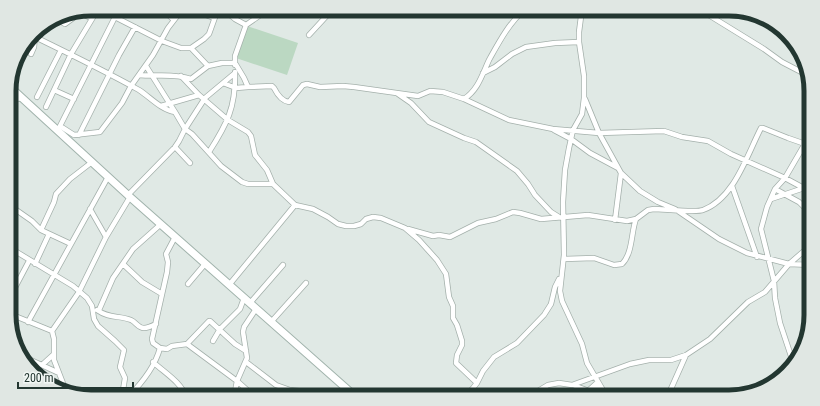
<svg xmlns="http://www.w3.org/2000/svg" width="820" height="406" font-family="'Roboto Condensed',sans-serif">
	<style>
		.green { fill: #bbd8c2 }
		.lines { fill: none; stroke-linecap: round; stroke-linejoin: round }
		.street-casing { stroke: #a4b0ab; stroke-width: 6 }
		.secondary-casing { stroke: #a1b3ac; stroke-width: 9 }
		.street { stroke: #fff; stroke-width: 4.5 }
		.secondary { stroke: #fff; stroke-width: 7 }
		.rim { fill: none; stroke: #233731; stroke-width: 5 }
	</style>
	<rect width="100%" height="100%" fill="#e0e9e5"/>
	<!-- green -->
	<path class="green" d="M247,26L298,43L287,75L236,58Z"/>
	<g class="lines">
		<defs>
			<path id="street" d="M102,9L111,15L162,41L181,48H191L208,66L222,63H235L244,78L248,87L272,86L274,88C277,94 281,101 289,102L303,85L307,84L320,87L343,86L354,87L418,96L430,91L443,92L464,99L509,120L553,129L599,133L664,131L682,137L708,141L731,154L785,178L811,192
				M162,9L174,20
				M180,9L203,14L214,18
				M223,9L235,19
				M233,9L235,19L246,25
				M582,9L579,32V42L584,76V98L582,114L573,130L569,148L565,170L563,202L564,255L560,291L562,301L582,344L587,363L607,397
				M699,9L764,49L782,62L809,76
				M55,18L65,24L80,13L91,18
				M309,35L333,9
				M191,48L204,39L209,34L218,9
				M31,54L34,47L35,37C70,54 105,71 139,90C150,97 161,110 175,112L185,129L192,134L221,166L242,182L248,184H273L295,205L313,209L328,217L338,224L346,226H354L361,224L366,219L373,217L381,218L405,228L419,240L437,260L446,274L449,297L453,306V318L457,325L462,341V345L457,355L456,363L477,383L473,388L464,397
				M235,65V56L246,25L269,9
				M146,66L175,112
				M483,73L495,67L512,54L526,47L555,43L579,42
				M139,75C157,77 173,73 191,79L208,66
				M181,76L199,95L228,120L248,132L251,136L255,155L267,170L273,184
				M11,80L12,76
				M223,83L236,88L248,87
				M54,90L74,99
				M9,94L15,99
				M398,94L411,103L429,122L464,138L476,142L517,171L528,184L535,195L551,212L559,217
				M37,97L61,50
				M464,99C478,90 482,75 489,60C499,42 509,23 525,9
				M585,99L599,133L621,173L640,191L658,202L675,209L719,239L747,253L789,264L811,265
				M161,106L199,95
				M46,107L71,54L98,9
				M60,126L74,135L100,132L122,103L131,86L153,55L168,28L178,15L186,9
				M59,128L115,17
				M554,130L571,139L590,153L618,168
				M79,135L119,55L135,27
				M175,147L190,163
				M209,152C227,124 236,107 235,72
				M732,186L757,257
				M775,189L799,202L811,214
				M128,195L175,147L179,141L185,129L205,98L235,73
				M771,199L804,188
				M12,207L32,221L41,230
				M90,209L106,237
				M615,220L621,173
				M408,229L433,236L439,235L450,237L478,223L496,219L513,212L520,213L541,219L588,215L627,221L636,219L648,210L654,209C663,209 696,213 703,210C734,199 747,155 761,128H763L788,138L811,146
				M71,244L41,230L54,202L56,194L70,179L92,162
				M10,248L73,286L87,298L92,306L94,319L98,326L115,341L124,350L120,367L125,378L123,390L127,397
				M564,259L594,258L614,265L622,264C633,253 631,232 636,219
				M10,261L14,170L15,99L23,98
				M35,264L49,234
				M123,264L142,282L162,294
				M188,284L205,264
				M229,285L295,205
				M10,297L29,261
				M250,303L283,265
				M97,310C110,319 118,315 131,320C136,322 138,328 144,328C148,328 152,326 156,324
				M99,310L113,278L133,249L161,224
				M10,314L52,331
				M28,322L108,177
				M271,322L306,283
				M213,341L220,329L240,309L244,298
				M187,344L237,381L234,397
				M160,348L167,349L172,346L187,344L209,321H210L235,344L246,351
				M22,356L59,373
				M153,362C165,373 181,382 186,397
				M246,362L276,385L290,390L308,392
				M793,362L780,323L775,298L774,281L761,229L767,207L775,189L785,178L810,135
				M42,365L53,355
				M477,383L483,371L494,357L517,343L544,315L551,304L555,287L559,279
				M573,385L597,394L611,397
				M66,391L54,360V339L52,331L79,292L106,237L130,197
				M128,397C142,383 155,367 160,348L153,343L152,339L167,272L168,262L166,254L175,237
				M255,397L237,381L247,358L243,332L244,327L256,309
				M528,397L548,385L559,383L572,385L630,364L649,360H671L686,355L710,339L748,302L765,292L789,264L811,245
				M584,397L588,391L598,382L597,395
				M665,397L670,391L686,355"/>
			<path id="secondary" d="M9,86L130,197L356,397"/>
		</defs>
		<!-- street casing -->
		<use href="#street" class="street-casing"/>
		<!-- secondary casing -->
		<use href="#secondary" class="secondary-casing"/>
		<!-- street -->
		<use href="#street" class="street"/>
		<!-- secondary -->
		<use href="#secondary" class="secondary"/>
	</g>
	<!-- crop -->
	<path d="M0 0H820V406H0ZM91 16H729A75 75 0 0 1 804 91V315A75 75 0 0 1 729 390H91A75 75 0 0 1 16 315V91A75 75 0 0 1 91 16Z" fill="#e0e7e3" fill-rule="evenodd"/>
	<path class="rim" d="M91 16H729A75 75 0 0 1 804 91V315A75 75 0 0 1 729 390H91A75 75 0 0 1 16 315V91A75 75 0 0 1 91 16Z"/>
	<!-- scale -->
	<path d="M18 382v6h115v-6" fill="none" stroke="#233731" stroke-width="2"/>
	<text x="24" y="382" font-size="12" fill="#233731" stroke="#f0f6f3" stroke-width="3" paint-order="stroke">200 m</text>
</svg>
